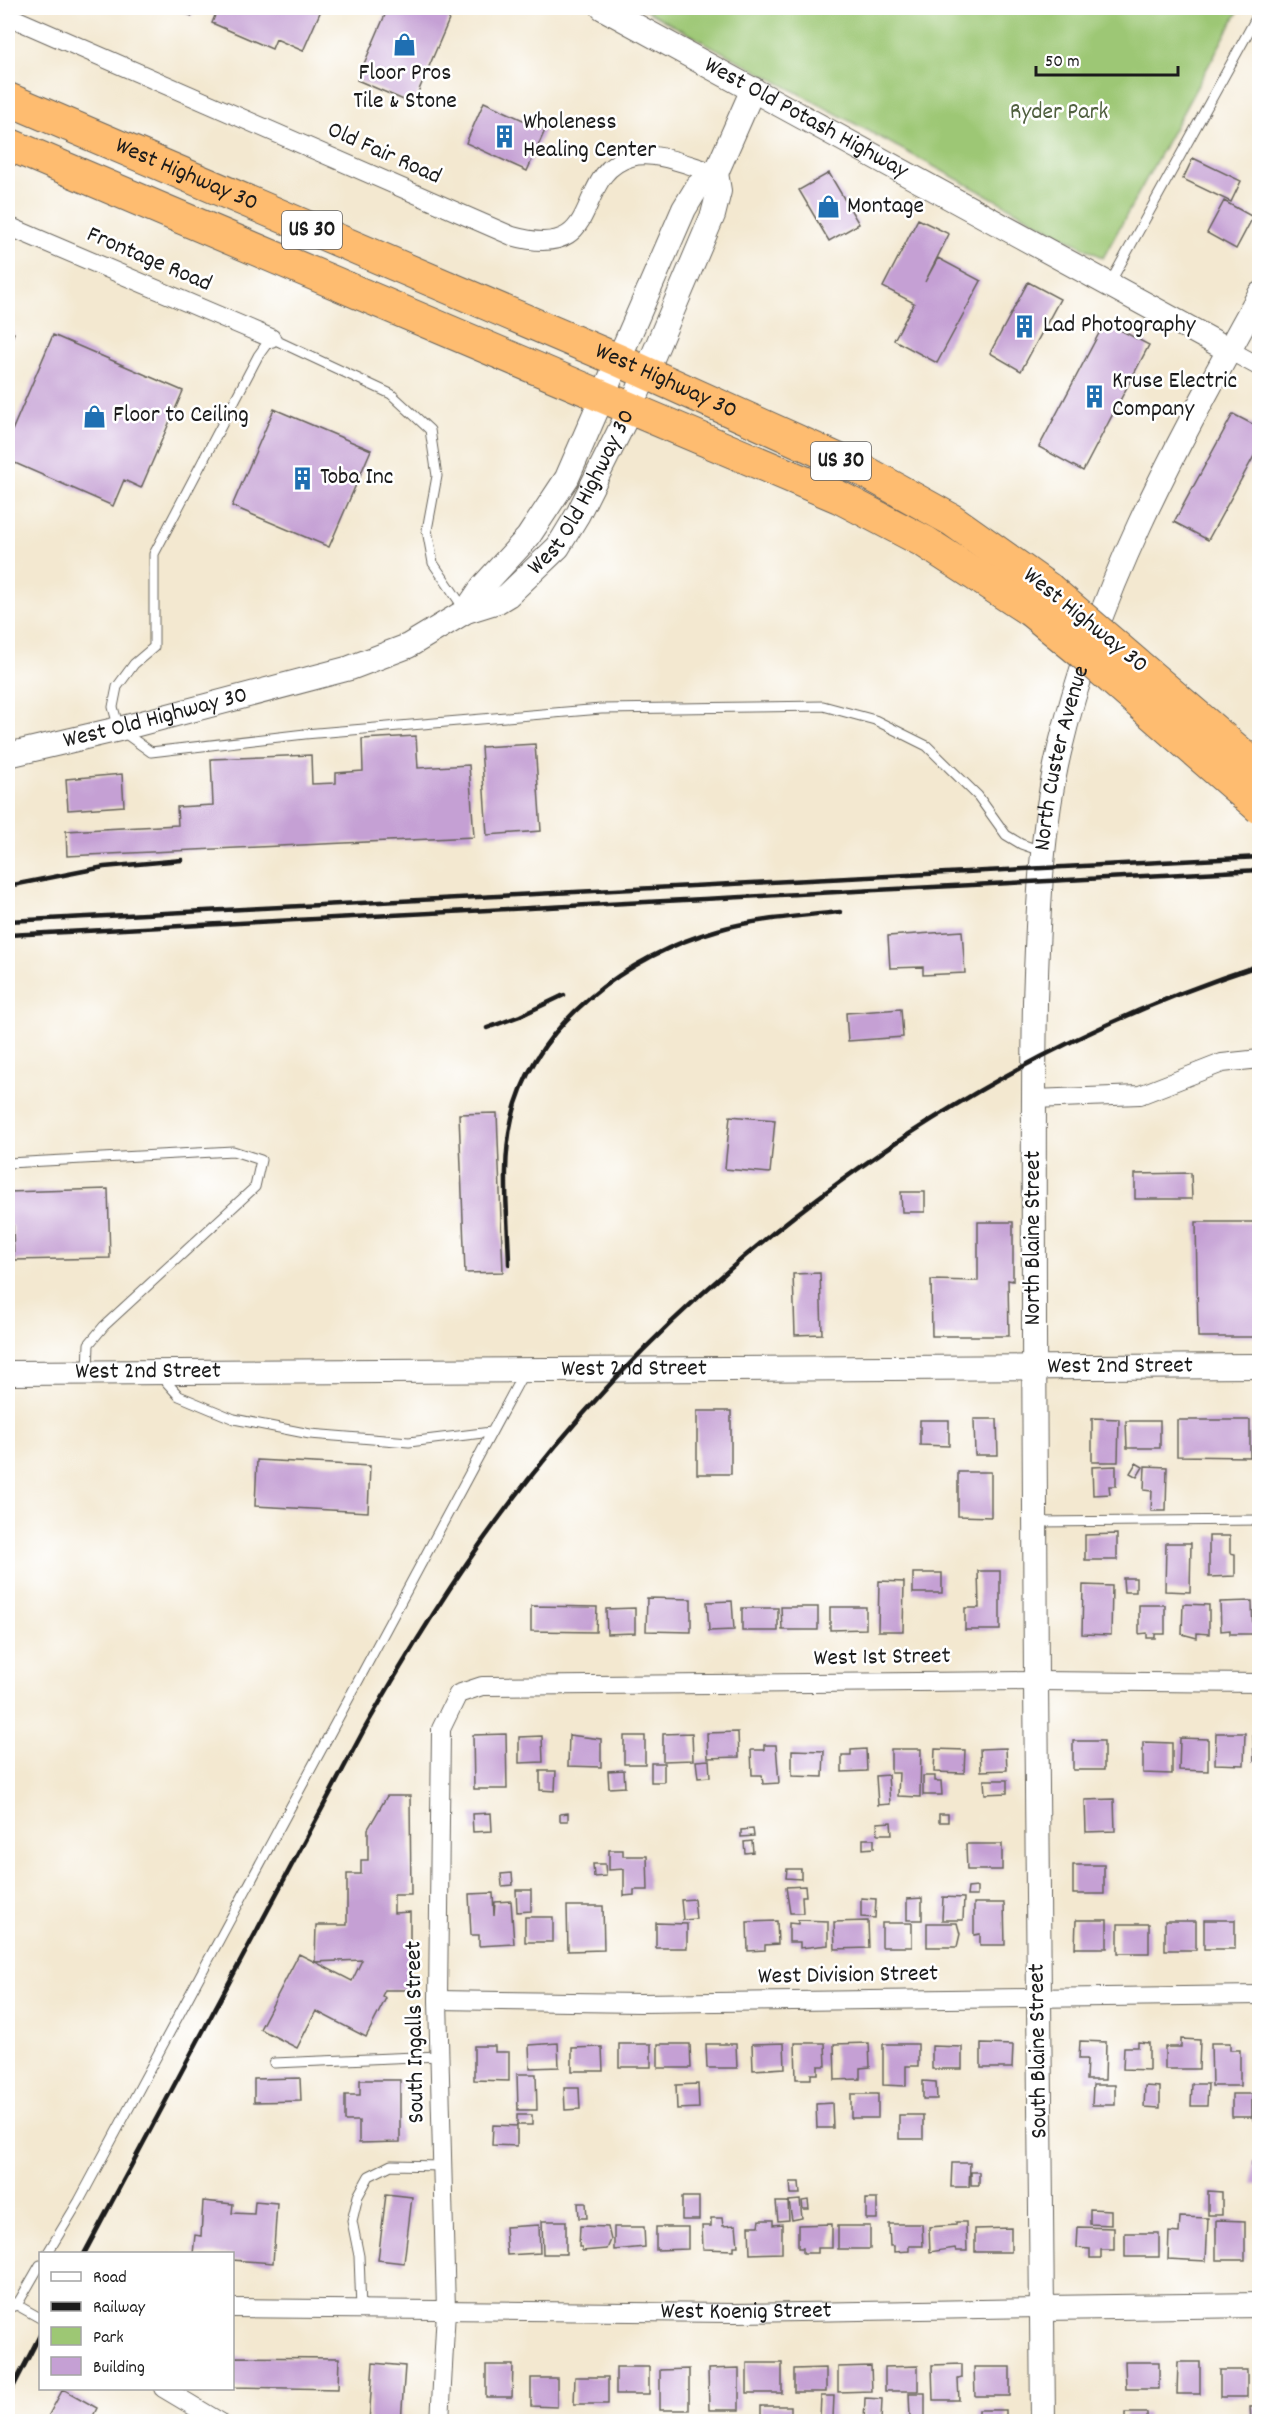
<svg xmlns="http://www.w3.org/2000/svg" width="1267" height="2429" font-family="Dekko,sans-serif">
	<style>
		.green { fill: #9dc774; stroke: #5c7248; stroke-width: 1.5 }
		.building { fill: #c5a0d4; fill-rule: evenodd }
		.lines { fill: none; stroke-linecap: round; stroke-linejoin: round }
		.service-casing { stroke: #67635b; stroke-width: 11 }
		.minor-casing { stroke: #67635b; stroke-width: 20 }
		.tertiary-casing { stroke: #67635b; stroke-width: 26 }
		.trunk-casing { stroke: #67635b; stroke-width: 34 }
		.service { stroke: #fff; stroke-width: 9 }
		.minor { stroke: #fff; stroke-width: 18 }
		.tertiary { stroke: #fff; stroke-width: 24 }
		.trunk { stroke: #febc70; stroke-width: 32 }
		.rail { stroke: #1c1c1c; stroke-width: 4.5 }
		.trunk-bridge-casing { stroke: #67635b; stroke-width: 34; stroke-linecap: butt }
		.trunk-bridge { stroke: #febc70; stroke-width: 32 }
		.labels { text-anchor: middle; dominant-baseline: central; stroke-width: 5; stroke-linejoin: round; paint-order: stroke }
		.shield { fill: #fff; stroke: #606060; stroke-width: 1.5 }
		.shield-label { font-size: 22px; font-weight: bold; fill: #1c1c1c }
		.poi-label { font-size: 24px; fill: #1c1c1c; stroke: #fff; text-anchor: start }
		.park-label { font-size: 24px; fill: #50603f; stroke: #fff }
		.street-label { font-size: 24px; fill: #1c1c1c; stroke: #fff }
	</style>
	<rect width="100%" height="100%" fill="#fff"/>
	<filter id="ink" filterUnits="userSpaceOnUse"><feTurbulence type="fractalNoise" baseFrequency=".0167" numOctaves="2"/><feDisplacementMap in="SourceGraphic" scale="12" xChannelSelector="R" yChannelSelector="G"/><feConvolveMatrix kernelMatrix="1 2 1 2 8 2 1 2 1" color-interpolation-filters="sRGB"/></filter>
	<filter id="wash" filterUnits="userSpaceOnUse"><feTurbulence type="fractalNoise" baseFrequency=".008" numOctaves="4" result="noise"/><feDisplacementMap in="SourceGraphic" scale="24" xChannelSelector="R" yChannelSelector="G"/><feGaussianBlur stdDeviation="1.35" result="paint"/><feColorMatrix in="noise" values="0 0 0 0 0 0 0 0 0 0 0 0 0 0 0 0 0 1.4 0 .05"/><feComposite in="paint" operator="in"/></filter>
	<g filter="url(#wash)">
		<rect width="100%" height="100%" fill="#f3e8d0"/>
		<!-- green -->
		<path class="green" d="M641,8H1240L1103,258Z"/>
		<g id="blocks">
			<!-- building -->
			<path class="building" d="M172,8H195L192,16Z
				M203,8H322L303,51L276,39L272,49L212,23L216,13Z
				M388,8H454L413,104L357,80Z
				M484,102L545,130L527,171L466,143Z
				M1193,158L1241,181L1231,202L1183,179Z
				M829,173L859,224L829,241L799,190Z
				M1224,201L1253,217L1236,249L1207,233Z
				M918,219L949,234L925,282L938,258L981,281L937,363L894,340L914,303L883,287Z
				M1028,282L1060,299L1021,371L990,353Z
				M1105,322L1149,345L1083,471L1039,447Z
				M8,330L14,333L8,347Z
				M53,335L183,391L141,488L124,480L113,506L8,460V440Z
				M274,409L371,450L329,547L232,506Z
				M1233,414L1260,428V445L1208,540L1174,522Z
				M416,736L418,768L469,765L474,837L67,856L66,831L178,825L177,807L213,805L211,759L311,755L312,784L336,783V773L363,771L362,739Z
				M535,744L541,831L487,835L481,747Z
				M122,774L124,806L68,810L66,779Z
				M962,931L965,973L923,975V967L890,968L888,936Z
				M901,1009L903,1037L848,1041L846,1013Z
				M497,1113L503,1272L465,1273L459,1114Z
				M730,1116L775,1120L770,1173L725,1169Z
				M1191,1173L1192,1199H1135V1174Z
				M108,1189L110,1258L14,1260L13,1226H8V1192Z
				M901,1192H925V1212H902Z
				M978,1222H1013V1281L1008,1280L1009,1336H932L931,1280L978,1281Z
				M1196,1222H1260V1337H1198Z
				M820,1273L822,1334L795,1335L793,1274Z
				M697,1411H731V1474H697Z
				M1092,1418L1119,1419L1118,1462H1092Z
				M974,1419H997L998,1455H975Z
				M920,1420H949V1446L920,1445Z
				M1177,1420H1250V1457L1177,1456Z
				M1126,1421H1160V1448H1127Z
				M257,1460L370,1466L368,1512L255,1506Z
				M1136,1463L1143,1467L1137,1477L1130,1473Z
				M1116,1466V1486H1109L1110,1494L1093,1495L1092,1467Z
				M1145,1466L1167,1467L1166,1511H1151L1152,1491L1144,1490Z
				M958,1472H991V1517L958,1516Z
				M1117,1534V1560H1085V1535Z
				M1209,1536H1230V1553L1235,1554V1576L1209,1577Z
				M1166,1543H1191L1190,1592L1165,1591Z
				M978,1571H1000V1630H965V1608H979Z
				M913,1573H942V1593H913Z
				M1123,1578H1136V1592H1124Z
				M879,1581L904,1582L903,1631H878Z
				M1083,1585L1112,1586L1111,1635L1082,1634Z
				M647,1598L691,1599V1632L646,1631Z
				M732,1601L734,1630L709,1631L707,1602Z
				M1252,1601L1253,1634H1230V1630L1221,1631L1220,1602Z
				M1183,1604L1209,1605V1634L1197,1633V1638L1182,1634Z
				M1139,1605H1165V1634H1155V1638H1147V1633L1139,1634Z
				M531,1606L597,1607L596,1632L531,1631Z
				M781,1607H818V1630H782Z
				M830,1607H866V1629L830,1630Z
				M635,1608V1633L607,1634L606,1609Z
				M742,1608H778V1631H742Z
				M1253,1730H1260V1761H1254Z
				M738,1732L739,1757L708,1758L707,1733Z
				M692,1733L693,1760L663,1761V1734Z
				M1216,1733H1245L1244,1765L1215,1764Z
				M506,1734L507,1789H474L473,1735Z
				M569,1735L601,1739V1767L568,1766Z
				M542,1736L543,1762L519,1763V1737Z
				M624,1736H645V1764H624Z
				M1180,1738L1208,1739V1771L1179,1770Z
				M1073,1741H1104V1770H1073Z
				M1143,1742L1172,1743V1774L1143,1773Z
				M764,1745H776L779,1783L763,1784L762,1775H752L751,1750H764Z
				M1006,1748L1007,1770L981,1771L980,1749Z
				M866,1749L867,1771L842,1772V1755H851V1750Z
				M891,1749H921L920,1797L898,1796L899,1773H891Z
				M935,1749L965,1750L964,1773L934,1772Z
				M792,1750L824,1751L823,1777L792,1776Z
				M709,1760L710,1777L698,1778L696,1761Z
				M651,1763H664V1782H651Z
				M624,1770L625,1787L609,1788L608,1771Z
				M540,1771H556L555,1791L540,1790Z
				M888,1775L890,1804L878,1805L876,1776Z
				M923,1776H935V1781H941L942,1795H923Z
				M984,1780H1007V1793L985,1794Z
				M387,1796H410L411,1895H394V1913L410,1912V1990H385L382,1996L386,1998L366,2037L316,2011L297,2048L260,2029L299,1954L315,1962L316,1925H347V1874H361V1860H368V1829ZM362,1960L352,1981L315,1962Z
				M1114,1799L1115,1831L1086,1832L1085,1800Z
				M491,1813L492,1831L473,1832L472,1814Z
				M568,1813V1821H560V1814Z
				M939,1814H948V1822H939Z
				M891,1822L892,1834H878L877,1823Z
				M753,1829L754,1836L741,1837V1830Z
				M863,1839H874V1848L863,1849Z
				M752,1841L753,1852L745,1853L744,1842Z
				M966,1844H1002V1870H967Z
				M609,1850H623V1856H647L648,1890H634V1895L624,1896V1869L609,1870Z
				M593,1864H605L606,1876L594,1877Z
				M1073,1865H1104V1894H1073Z
				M787,1869H801V1879L786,1878Z
				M512,1873L513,1885L502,1886L501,1874Z
				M805,1886L806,1896H802L803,1913H790L786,1887Z
				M977,1887V1896H967L968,1888Z
				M516,1890H531V1911L517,1912Z
				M493,1893L494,1916L495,1902L511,1901L514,1944L479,1946V1935H471L469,1894Z
				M943,1897L964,1898L963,1920H942Z
				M861,1898L876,1899L875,1918L861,1917Z
				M922,1898V1920H907V1899Z
				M694,1899L696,1919L683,1920L681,1900Z
				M974,1903H1004L1005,1945H980V1934L974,1935Z
				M567,1906H603L604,1950L568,1951Z
				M525,1917H553V1942H525Z
				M798,1920L828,1921V1945L800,1948V1942H789V1923L798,1924Z
				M1076,1920H1107V1948H1075Z
				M1204,1920H1235V1949H1204Z
				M777,1921L778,1944L765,1945V1950L748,1951L747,1922Z
				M868,1921L869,1948L835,1949L834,1922Z
				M1165,1921H1196V1950H1165Z
				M656,1923L687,1924V1948H656Z
				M882,1923H912V1947H882Z
				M927,1923H957L960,1934L957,1947H927Z
				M1118,1924H1149V1953H1118Z
				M1181,2039L1200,2040L1199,2069H1165V2047H1181Z
				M1080,2041L1106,2042L1105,2080H1086L1087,2059H1079Z
				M1138,2042L1149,2043V2070L1123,2069L1124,2047H1138Z
				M558,2043L559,2067L530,2068L529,2045Z
				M784,2043L785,2068L753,2070L752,2044Z
				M795,2043H825L826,2066H818V2074H811V2079H796Z
				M869,2043L870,2067L860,2068V2079L835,2080L834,2044Z
				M1211,2043H1230V2050H1240V2086H1212Z
				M619,2044H651V2067H619Z
				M658,2044H690L691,2068H658Z
				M706,2044H736L737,2068H707Z
				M883,2044H918V2066H906V2086L883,2085Z
				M981,2044L1013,2045L1012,2068H981Z
				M474,2046H495V2052H509V2081L474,2080Z
				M932,2046L962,2047V2069H932Z
				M602,2047L603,2071H572V2048Z
				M1254,2066H1260V2120H1253Z
				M517,2074H536L537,2110H518Z
				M300,2078L301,2101L254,2102V2079Z
				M360,2080H400V2142L359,2143V2121H345V2095H360Z
				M923,2081L936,2082L937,2099H923Z
				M698,2084L699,2108L677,2109L676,2085Z
				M1192,2084H1208L1207,2106H1191Z
				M1093,2085H1115V2105H1092Z
				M1145,2086L1160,2087V2108L1144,2107Z
				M564,2088H579L580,2109L565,2110Z
				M851,2094H878V2118H851Z
				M1232,2094H1252V2117H1232Z
				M832,2103L833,2128H817L816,2104Z
				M517,2115H532V2125H517Z
				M899,2115H923V2139H899Z
				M493,2125L517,2126V2146L492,2145Z
				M1252,2162H1260V2184H1253Z
				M952,2163H970L969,2187H951Z
				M971,2172H979V2185H971Z
				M790,2182H799L800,2194H791Z
				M1208,2191L1222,2192V2215H1208Z
				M386,2194L412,2197L404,2263L378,2260Z
				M682,2197H699V2220H682Z
				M866,2199H877V2219H866Z
				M800,2200L802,2218L792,2220L789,2201Z
				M808,2200L809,2209H803L802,2201Z
				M203,2201L233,2204L232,2213L254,2214L255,2201L277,2203L273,2263L232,2260V2254H193L195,2235L201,2236Z
				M776,2202H788L789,2220L778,2221Z
				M578,2203H586L587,2218H579Z
				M1090,2209L1111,2210V2225L1090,2224Z
				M1180,2217L1208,2218L1206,2261L1168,2259L1169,2232L1179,2233Z
				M711,2218H722L723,2226L736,2225L738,2246H734V2250L703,2249L702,2226H711Z
				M760,2220H773V2225L782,2224V2253L750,2254L749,2226H759Z
				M1216,2220L1245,2221V2260H1216Z
				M542,2221H566V2254H543Z
				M956,2222H966L967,2251H956L955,2248L930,2252L929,2227L956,2225Z
				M832,2224V2248H818V2253H803V2248H798V2225Z
				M889,2224H922L923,2246H909V2251L894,2252V2246H890Z
				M539,2225L540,2253L507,2255L505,2227Z
				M580,2226L608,2227L611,2240L607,2249L582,2251V2247H579Z
				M838,2226H870V2249H838Z
				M614,2227H644L645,2247L614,2250Z
				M656,2227H688V2249L656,2250Z
				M1078,2227L1114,2228V2250H1101V2258H1090V2249L1077,2248Z
				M1011,2228V2252H975V2229Z
				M1125,2233H1159V2257H1125Z
				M232,2357L339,2358L338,2389L232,2387Z
				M1125,2362H1159V2389H1126Z
				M1178,2362H1200V2394H1177Z
				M373,2363L405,2366L401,2422H369Z
				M747,2363H782V2393H747Z
				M962,2364V2378L958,2379L959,2400H933L932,2365Z
				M486,2365H513L512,2397H486Z
				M871,2366L872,2391L838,2392V2367Z
				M918,2366V2391H885V2367Z
				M616,2367H649V2394H616Z
				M974,2367H1010V2396H975Z
				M739,2368V2410H709L708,2369Z
				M826,2368V2392H794V2369Z
				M689,2369V2410H660V2370Z
				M1220,2370H1247V2397H1220Z
				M575,2377H608V2404H574Z
				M531,2378H557V2407L531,2406Z
				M63,2389L97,2408L90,2422H45Z
				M909,2393H925V2417H910Z
				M821,2396H834L833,2418H820Z
				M865,2398L882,2399L881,2422H864Z
				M761,2406H791V2422H761Z
				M1260,2406V2422H1251L1250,2407Z
				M979,2410H1006V2422H979Z
				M1125,2413H1147V2422H1125Z"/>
		</g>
	</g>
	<g filter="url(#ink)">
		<use href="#blocks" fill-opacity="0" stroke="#67635b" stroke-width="1.5"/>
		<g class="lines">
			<defs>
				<path id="service" d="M1110,283L1260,11
					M465,610L433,563L427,530L437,476L430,430L391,394L271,338L258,356L154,554V647L134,664L117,687L113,707L119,729L151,752L305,734L601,709L823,706L875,720L927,746L978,796L1006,835L1021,844L1041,851
					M8,1163L233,1151L261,1160L255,1187L104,1326L89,1344L88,1371
					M160,1375L179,1396L234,1419L310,1434L409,1442L491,1432
					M1037,1522L1260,1520
					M274,2063L439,2056
					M47,2254L79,2201L524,1372
					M8,2300L40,2318
					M8,2308L17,2305L40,2265
					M361,2309L359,2256L352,2221L358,2196L369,2176L391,2165L442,2166"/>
				<g id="minor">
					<path d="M8,16L512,236C608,263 570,174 631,157C657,150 691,167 716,173"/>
					<path d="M8,226L271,338"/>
					<path d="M1229,350L1260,367"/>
					<path d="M1033,1099L1140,1095L1222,1063L1260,1059"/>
					<path d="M438,2000L641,2003L1260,1995"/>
					<path id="s1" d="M232,2308L734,2313L1043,2308"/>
					<path d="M163,2388L220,2422"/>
					<path d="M440,2422L446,2310L438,2000L441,1729L458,1694L482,1686L1036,1681L1260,1683"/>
				</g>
				<g id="tertiary">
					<path id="s2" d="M603,8L1229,350"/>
					<path d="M466,611L483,586L528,537L567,478L684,209L698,186L716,173L753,89"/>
					<path id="s3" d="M8,755L119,729L350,668L408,646L466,611L498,601L508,595L558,547L578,514L631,408L713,215L719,191L716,173"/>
					<path id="s4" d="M8,1373L1260,1366"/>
					<path d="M1043,2308L1260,2305"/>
					<path id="s5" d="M1043,2422C1042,2057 1034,1694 1034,1330C1034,1220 1033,1111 1035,1002C1038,918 1040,834 1059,752C1098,585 1178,443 1260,294"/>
				</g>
				<g id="trunk">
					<path id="s6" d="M8,99L618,360L864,471L952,520L1049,589"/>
					<path d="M8,144L839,497L925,542L1031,611"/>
				</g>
			</defs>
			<!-- service casing -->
			<use href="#service" class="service-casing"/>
			<!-- minor casing -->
			<use href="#minor" class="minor-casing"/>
			<!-- tertiary casing -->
			<use href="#tertiary" class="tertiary-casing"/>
			<!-- trunk casing -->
			<use href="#trunk" class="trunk-casing"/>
			<!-- service -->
			<use href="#service" class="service"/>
			<!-- minor -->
			<use href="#minor" class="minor"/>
			<!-- tertiary -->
			<use href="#tertiary" class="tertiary"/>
			<!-- trunk -->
			<use href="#trunk" class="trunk"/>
			<!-- rail -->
			<path class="rail" d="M8,886L104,867L182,860
				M8,921L1260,857
				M8,935L1260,870
				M487,1028L520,1016L564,995
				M509,1264C508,1216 501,1165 512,1118C534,1023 629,955 718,930C757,919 799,916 840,912
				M84,2254L365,1728C407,1654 451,1582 502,1514C687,1265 964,1061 1260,965
				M8,2397L40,2335"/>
			<defs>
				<path id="trunk-bridge" d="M1049,589L1260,770
					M1031,611L1081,652L1260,808"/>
			</defs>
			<!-- trunk-bridge casing -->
			<use href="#trunk-bridge" class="trunk-bridge-casing"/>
			<!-- trunk-bridge -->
			<use href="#trunk-bridge" class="trunk-bridge"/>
		</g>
	</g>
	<!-- icons -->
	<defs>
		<symbol id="shop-bare" viewBox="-9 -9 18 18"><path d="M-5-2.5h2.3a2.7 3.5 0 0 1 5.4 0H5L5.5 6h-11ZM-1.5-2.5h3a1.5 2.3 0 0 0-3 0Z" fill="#1f6fb2" stroke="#fff" stroke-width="2.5" paint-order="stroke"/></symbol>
		<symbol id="building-bare" viewBox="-9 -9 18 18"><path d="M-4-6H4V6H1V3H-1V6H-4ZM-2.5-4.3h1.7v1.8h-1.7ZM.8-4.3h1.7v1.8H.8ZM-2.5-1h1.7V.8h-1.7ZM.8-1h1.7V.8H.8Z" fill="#1f6fb2" stroke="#fff" stroke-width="2.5" paint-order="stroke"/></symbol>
	</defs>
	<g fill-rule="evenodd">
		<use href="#shop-bare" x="388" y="28" width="33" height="33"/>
		<use href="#building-bare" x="488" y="120" width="33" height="33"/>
		<use href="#shop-bare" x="812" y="190" width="33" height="33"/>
		<use href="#building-bare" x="1008" y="310" width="33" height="33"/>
		<use href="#building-bare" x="1078" y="380" width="33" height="33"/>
		<use href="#shop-bare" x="78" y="400" width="33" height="33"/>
		<use href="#building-bare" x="286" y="462" width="33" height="33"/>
	</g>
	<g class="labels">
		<!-- shield labels -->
		<g class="shield">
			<rect x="282" y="211" width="60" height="38" rx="4.5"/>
			<rect x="811" y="442" width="60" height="38" rx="4.5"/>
		</g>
		<g class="shield-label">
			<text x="312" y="230">US 30</text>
			<text x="841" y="461">US 30</text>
		</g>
		<!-- poi labels -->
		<g class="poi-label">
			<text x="405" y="74" text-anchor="middle">Floor Pros<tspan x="405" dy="28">Tile &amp; Stone</tspan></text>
			<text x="523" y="123">Wholeness<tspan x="523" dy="28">Healing Center</tspan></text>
			<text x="847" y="207">Montage</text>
			<text x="1043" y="326">Lad Photography</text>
			<text x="1112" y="382">Kruse Electric<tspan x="1112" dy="28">Company</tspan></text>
			<text x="113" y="416">Floor to Ceiling</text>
			<text x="320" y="478">Toba Inc</text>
		</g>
		<!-- park labels -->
		<g class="park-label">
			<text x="1059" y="113">Ryder Park</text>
		</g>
		<!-- street labels -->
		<g class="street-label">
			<text stroke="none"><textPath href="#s2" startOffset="231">West Old Potash Highway</textPath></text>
			<text transform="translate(384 154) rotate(24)">Old Fair Road</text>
			<text stroke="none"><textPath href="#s6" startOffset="194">West Highway 30</textPath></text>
			<text transform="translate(149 260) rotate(23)">Frontage Road</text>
			<text stroke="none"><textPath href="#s6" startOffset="716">West Highway 30</textPath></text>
			<text stroke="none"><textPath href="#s3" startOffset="656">West Old Highway 30</textPath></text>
			<text transform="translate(1085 621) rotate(39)">West Highway 30</text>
			<text stroke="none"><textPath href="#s3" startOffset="152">West Old Highway 30</textPath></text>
			<text stroke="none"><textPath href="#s5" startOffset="1666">North Custer Avenue</textPath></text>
			<text transform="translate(1034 1238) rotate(-90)">North Blaine Street</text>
			<text stroke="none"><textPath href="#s4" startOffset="1112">West 2nd Street</textPath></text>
			<text stroke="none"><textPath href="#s4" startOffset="626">West 2nd Street</textPath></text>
			<text stroke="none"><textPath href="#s4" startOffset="140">West 2nd Street</textPath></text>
			<text transform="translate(882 1658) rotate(-1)">West 1st Street</text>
			<text transform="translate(848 1976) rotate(-1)">West Division Street</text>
			<text transform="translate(416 2032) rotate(-91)">South Ingalls Street</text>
			<text transform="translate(1039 2051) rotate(-91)">South Blaine Street</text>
			<text stroke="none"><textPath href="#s1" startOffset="514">West Koenig Street</textPath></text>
		</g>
	</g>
	<!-- margin -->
	<rect width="1267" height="2429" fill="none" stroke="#fff" stroke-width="30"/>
	<!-- legend -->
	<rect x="39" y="2252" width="195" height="138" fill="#ffffff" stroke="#a4a4a4" stroke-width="1.5"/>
	<rect x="51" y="2272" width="30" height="9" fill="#ffffff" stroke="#a4a4a4" stroke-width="1.5"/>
	<text x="93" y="2282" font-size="18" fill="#1c1c1c">Road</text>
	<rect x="51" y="2302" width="30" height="9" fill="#1c1c1c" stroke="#a4a4a4" stroke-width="1.5"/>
	<text x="93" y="2312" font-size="18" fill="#1c1c1c">Railway</text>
	<rect x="51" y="2327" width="30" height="18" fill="#9dc774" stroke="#a4a4a4" stroke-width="1.5"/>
	<text x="93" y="2342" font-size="18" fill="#1c1c1c">Park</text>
	<rect x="51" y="2357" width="30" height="18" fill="#c5a0d4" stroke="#a4a4a4" stroke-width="1.5"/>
	<text x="93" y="2372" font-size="18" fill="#1c1c1c">Building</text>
	<!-- scale -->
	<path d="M1036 66v9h142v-9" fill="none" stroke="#1c1c1c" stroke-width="3"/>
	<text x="1045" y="66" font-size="18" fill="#1c1c1c" stroke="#ffffff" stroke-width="4.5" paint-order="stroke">50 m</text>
</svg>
